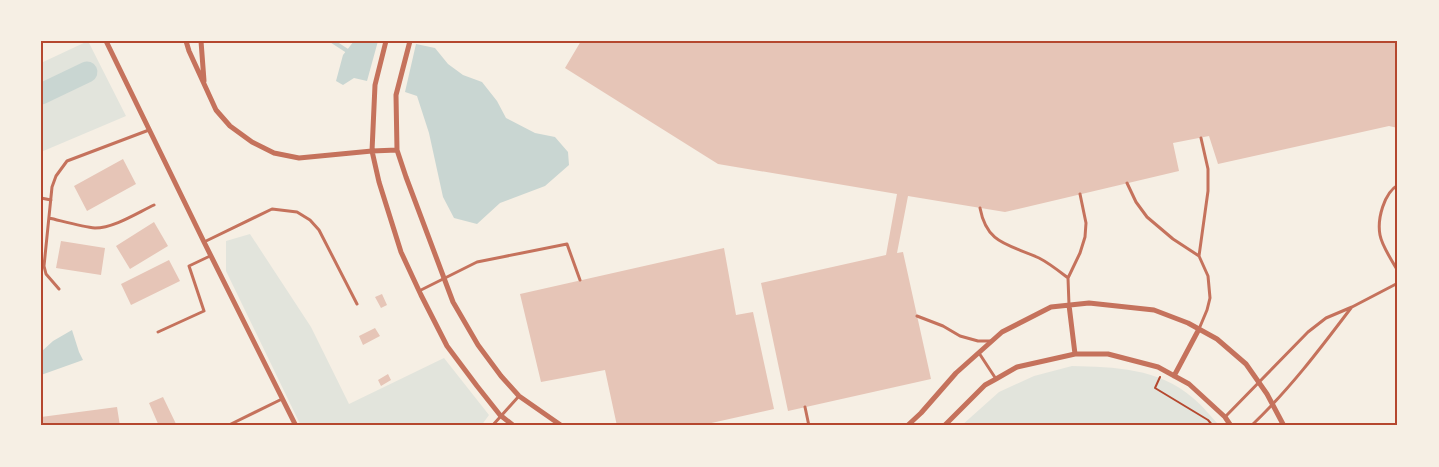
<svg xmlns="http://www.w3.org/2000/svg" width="1439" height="467" font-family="Commissioner,sans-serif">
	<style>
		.green { fill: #e2e4dc }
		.water { fill: #c9d6d2 }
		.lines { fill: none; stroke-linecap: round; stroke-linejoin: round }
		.stream { stroke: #c9d6d2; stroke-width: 4 }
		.river { stroke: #c9d6d2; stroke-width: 21 }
		.building { fill: #e6c5b7 }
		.path { stroke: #b5482f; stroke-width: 2 }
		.service { stroke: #c5725c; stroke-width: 3 }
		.minor { stroke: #c5725c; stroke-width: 5 }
		.neatline { fill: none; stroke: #b5482f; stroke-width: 2 }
	</style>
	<rect width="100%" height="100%" fill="#f6efe4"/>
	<!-- green -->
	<path class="green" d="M88,41L126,116L41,152V63Z
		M250,234L311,327L349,404L444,358L489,415L481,426H301L226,271V241Z
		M1072,366C1114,367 1159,368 1193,398C1203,406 1211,417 1220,426H961L999,392L1034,376Z"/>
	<!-- water -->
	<path class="water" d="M354,41H378L367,81L354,78L343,85L336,81L343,55Z
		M416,44L435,48L448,64L463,75L482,82L497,101L506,118L535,133L555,137L568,152L569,165L545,186L500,203L477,224L454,218L443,197L429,133L417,96L405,92Z
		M72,330L79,352L83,360L41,375V352L53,341Z"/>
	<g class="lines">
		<!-- stream -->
		<path class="stream" d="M332,41L349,52"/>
		<!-- river -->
		<path class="river" d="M41,94L87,72"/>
	</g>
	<!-- building -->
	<path class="building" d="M581,41H1398V128L1389,126L1218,164L1209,136L1173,143L1179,171L1005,212L908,196L897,253L903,252L931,379L788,411L761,283L886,255L897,194L718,164L565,68Z
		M123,159L136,184L87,211L74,186Z
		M154,222L168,246L130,269L116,246Z
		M61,241L105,248L101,275L56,268Z
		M724,248L736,315L753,312L774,409L698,426H617L605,370L541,382L520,294Z
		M169,260L180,281L131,305L121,284Z
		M382,294L387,305L381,308L375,297Z
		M375,328L380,336L363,345L359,336Z
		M388,374L391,380L381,386L378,380Z
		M163,397L177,426H159L149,403Z
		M117,407L120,426H41V417Z"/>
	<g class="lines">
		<!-- path -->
		<path class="path" d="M1160,377L1155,388L1208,420L1213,426"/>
		<!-- service -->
		<path class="service" d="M1127,183L1136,202L1147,217L1173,239L1199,256L1208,276L1210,298L1207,310L1199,329
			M1398,185C1384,193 1377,219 1380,235C1382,246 1392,261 1398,271
			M41,198L51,200
			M980,208C987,245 1009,244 1039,258C1049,263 1059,271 1068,278
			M49,218C62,221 83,227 95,228C114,228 137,213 154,205
			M204,242L272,209L297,212L310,220L319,230L357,304
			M1199,256L1208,191V169L1201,138
			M59,289L46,274L44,266L52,187L56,176L67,161L149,130
			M419,291L477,262L567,244L580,280
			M1069,305L1068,278L1080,253L1085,237L1086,223L1080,194
			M917,316L943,326L960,336L978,341H991
			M158,332L204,311L189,266L210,256
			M979,353L996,379
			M805,407L809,426
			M1225,417L1308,332L1326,318L1352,307L1398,283
			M227,426L282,399
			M492,426L519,396
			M1251,426C1289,390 1320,349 1351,308"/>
		<!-- minor -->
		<path class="minor" d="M106,41L204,242L296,426
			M186,41L189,51L216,110L230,126L252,142L274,153L299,158L372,151L397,150
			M201,41L204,81
			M386,41L375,85L372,151L379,182L401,252L421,295L447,346L477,386L500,415L514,426
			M410,41L396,95L397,150L406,177L453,302L478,345L501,376L519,396L562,426
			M1069,305L1075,354
			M1174,376L1199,329
			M907,426L921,413L956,373L1002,332L1051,307L1089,303L1154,310L1188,323L1217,339L1246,364L1267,394L1284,426
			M944,426L985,385L996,379L1017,367L1075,354H1108L1158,367L1189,384L1225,417L1231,426"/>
	</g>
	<!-- border -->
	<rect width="1439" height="467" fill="none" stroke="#f6efe4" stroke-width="85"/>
	<rect x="42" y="42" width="1354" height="382" class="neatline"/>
</svg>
